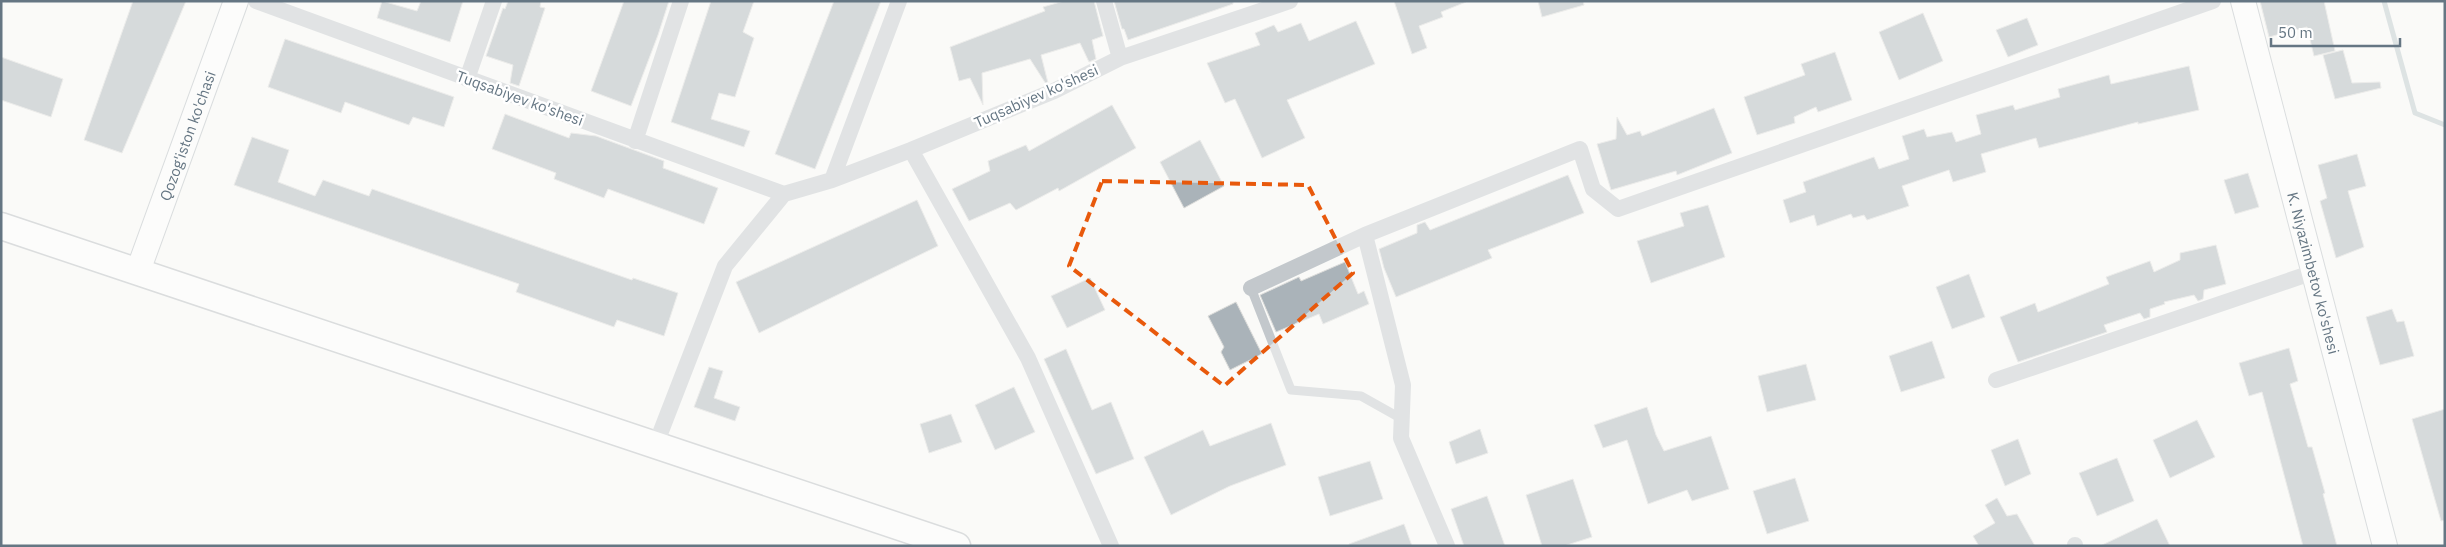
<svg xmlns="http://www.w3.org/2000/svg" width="2446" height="547" font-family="'IBM Plex Sans',sans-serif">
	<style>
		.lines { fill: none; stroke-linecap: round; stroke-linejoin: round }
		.stream { stroke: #bbc7cb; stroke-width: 5 }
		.building { fill: #aab3b9; stroke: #dcdcda }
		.secondary-casing { stroke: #b3babf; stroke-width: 26 }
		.primary-casing { stroke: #b5babe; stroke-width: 29 }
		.lane { stroke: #c3c8cc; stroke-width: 9 }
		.street { stroke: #c3c8cc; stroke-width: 16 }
		.secondary { stroke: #fff; stroke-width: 24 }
		.primary { stroke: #fff; stroke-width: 26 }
		.marked { fill: none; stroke: #e8590c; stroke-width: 4; stroke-dasharray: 10 6; stroke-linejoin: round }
		.labels { text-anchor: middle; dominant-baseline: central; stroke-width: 5; stroke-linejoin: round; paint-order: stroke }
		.street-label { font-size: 15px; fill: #657683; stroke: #fff }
	</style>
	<rect width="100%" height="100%" fill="#fafaf8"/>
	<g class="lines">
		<!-- stream -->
		<path class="stream" d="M2384,1L2415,113L2445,125"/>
	</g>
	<!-- building -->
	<path class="building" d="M133,1H186L122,153L84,140Z
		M382,1L417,11L421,1H463L450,42L377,18Z
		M508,1H541L540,7L545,8L519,86L510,83L513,65L486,56L503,8L505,9Z
		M624,1H669L658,35L631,106L591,91Z
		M711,1H754L743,32L754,38L735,97L719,93L711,119L750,131L744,147L671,122Z
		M834,1H881L815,169L775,154Z
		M1064,1H1094L1103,36L1092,40L1096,59L1089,62L1080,43L1041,55L1048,83L1046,84L1030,59L982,73L983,105L970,78L959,81L950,47L1045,11L1043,7Z
		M1114,1H1233V4L1128,40L1124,29H1122Z
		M1394,1H1465L1466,2L1441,12L1443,17L1419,26L1427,48L1412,54Z
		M1538,1H1583L1584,5L1542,17Z
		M2260,1H2324L2335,51L2314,56L2307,27L2269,37Z
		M1923,13L1943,61L1899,80L1879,32Z
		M2027,18L2038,45L2008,57L1996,30Z
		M1356,21L1375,64L1287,100L1305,138L1262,158L1235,99L1225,103L1207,63L1260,45L1255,33L1274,25L1278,32L1301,23L1309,41Z
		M285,39L454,97L444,127L413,117L409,125L345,102L341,113L268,87Z
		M2343,50L2352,83L2380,82L2381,88L2335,99L2323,55Z
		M1835,52L1852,100L1818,112L1816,107L1794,117L1795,123L1757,135L1744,97L1805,75L1801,64Z
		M1,57L63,79L51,117L1,100Z
		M2189,66L2199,110L2138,124V122L2039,148L2036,138L1981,154L1986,172L1953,182L1949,170L1902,186L1909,206L1867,220L1864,215L1853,218L1851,214L1817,226L1814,215L1790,223L1783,200L1806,192L1803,182L1874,157L1879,169L1909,159L1902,136L1924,129L1927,137L1952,132L1956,142L1981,134L1976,115L2013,105L2015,110L2060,97L2058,89L2109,75L2111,84Z
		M1112,105L1136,148L1059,191L1058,188L1016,210L1010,203L969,221L952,189L990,171L988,161L1026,145L1029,151Z
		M1714,108L1732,153L1677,175L1676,171L1611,190L1597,144L1616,139L1617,117L1627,135L1640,131L1642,136Z
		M505,114L569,138L571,133L596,136L664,161L663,168L718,188L704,224L608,189L604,198L554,179L556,173L492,149Z
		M252,137L289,150L278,182L315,196L323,180L369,196L372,189L632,280L633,278L678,293L664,336L617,320L614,327L516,292L519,284L234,185Z
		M1200,140L1224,186L1184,208L1160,162Z
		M2357,154L2366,186L2348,191L2364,247L2336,258L2320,201L2327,198L2318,165Z
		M2248,173L2259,207L2235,214L2224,180Z
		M1568,175L1584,213L1488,250L1492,258L1396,297L1384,268L1379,249L1417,233V225L1425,222L1430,230Z
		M917,200L938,246L759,333L736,282Z
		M1708,205L1725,257L1651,283L1637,241L1684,226L1680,213Z
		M2216,245L2226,284L2204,290L2203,299L2198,301L2194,295L2164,302L2165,304L2150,309V317L2144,319L2140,313L2104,325L2107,332L2018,362L2000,317L2035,303L2038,312L2109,284L2106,277L2150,261L2154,272L2180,260V253Z
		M1345,262L1358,294L1364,291L1369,304L1323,324L1319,314L1276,332L1260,295L1299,277L1301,281Z
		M1969,274L1985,317L1952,329L1936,287Z
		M1090,278L1105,310L1067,328L1051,296Z
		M1236,302L1262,354L1230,370L1221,352L1224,347L1208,316Z
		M2392,309L2397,322L2404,321L2414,356L2380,365L2366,317Z
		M1932,341L1945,378L1901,392L1889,356Z
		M2289,348L2298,381L2290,384L2308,447H2312L2325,493L2323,494L2337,546H2303L2262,392L2249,396L2239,363Z
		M1066,349L1092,410L1111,402L1134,459L1096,474L1044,359Z
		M1806,364L1816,400L1767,412L1758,376Z
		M709,367L723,371L714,398L740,407L735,421L694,407Z
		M1014,387L1035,432L995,450L975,405Z
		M1647,407L1656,435L1664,451L1711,436L1729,489L1692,501L1687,490L1648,504L1627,440L1603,448L1594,425Z
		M2445,409V520L2441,521L2412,419Z
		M951,414L962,442L929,453L920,424Z
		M2197,420L2215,457L2170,478L2153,440Z
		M1271,423L1286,465L1230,486L1171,515L1144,457L1203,430L1210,446Z
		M1480,429L1488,453L1456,464L1449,442Z
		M2018,439L2031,474L2005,486L1991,450Z
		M2117,458L2134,501L2097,516L2079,473Z
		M1370,461L1383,499L1330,516L1318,477Z
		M1795,478L1809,521L1767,534L1753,491Z
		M1573,479L1592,537L1564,546H1542L1526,495Z
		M1487,496L1505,546H1464L1451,509Z
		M1997,498L2007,516L2017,514L2035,546H1979L1973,536L1995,523L1985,505Z
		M2157,519L2170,546H2100Z
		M1404,524L1412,546H1349V544Z"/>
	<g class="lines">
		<defs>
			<g id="secondary">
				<path id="s1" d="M2243,1L2385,546"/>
				<path id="s2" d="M138,271L236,1"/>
			</g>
			<path id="primary" d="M1,226L957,546"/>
		</defs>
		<!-- secondary casing -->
		<use href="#secondary" class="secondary-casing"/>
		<!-- primary casing -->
		<use href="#primary" class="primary-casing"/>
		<!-- lane -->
		<path class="lane" d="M1251,288L1291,390L1361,396L1402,419"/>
		<!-- street -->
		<path class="street" d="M256,1L784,194
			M1104,1L1120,58
			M467,79L494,1
			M635,141L681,1
			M911,150L1028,358L1111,546
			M832,180L899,1
			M1365,235L1403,385L1401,438L1447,546
			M1251,288L1365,235L1580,149L1593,189L1618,209L2213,1
			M1996,380L2314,272
			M656,444L725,266L784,194L832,180L911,150L1054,91L1120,58L1290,1
			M2075,546V545"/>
		<!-- secondary -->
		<use href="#secondary" class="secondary"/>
		<!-- primary -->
		<use href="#primary" class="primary"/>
	</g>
	<!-- marked area -->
	<path d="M0 0H2446V547H0ZM1102,181L1308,185L1353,273L1224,386L1069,266Z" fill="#fafaf8" fill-opacity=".55" fill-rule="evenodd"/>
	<path class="marked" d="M1102,181L1308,185L1353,273L1224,386L1069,266Z"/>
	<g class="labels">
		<!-- street labels -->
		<g class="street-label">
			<text transform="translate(1036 96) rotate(-24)">Tuqsabiyev ko'shesi</text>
			<text transform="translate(520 98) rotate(20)">Tuqsabiyev ko'shesi</text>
			<text stroke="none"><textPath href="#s2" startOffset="144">Qozog'iston ko'chasi</textPath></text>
			<text stroke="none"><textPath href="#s1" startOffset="281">K. Niyazimbetov ko'shesi</textPath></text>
		</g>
	</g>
	<!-- border -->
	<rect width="2446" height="547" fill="none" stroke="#657683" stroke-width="5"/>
	<!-- scale -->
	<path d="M2271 38v8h129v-8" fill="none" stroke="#657683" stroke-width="2.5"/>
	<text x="2278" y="38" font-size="15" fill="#657683" stroke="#ffffff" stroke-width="4" paint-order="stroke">50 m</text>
</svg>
